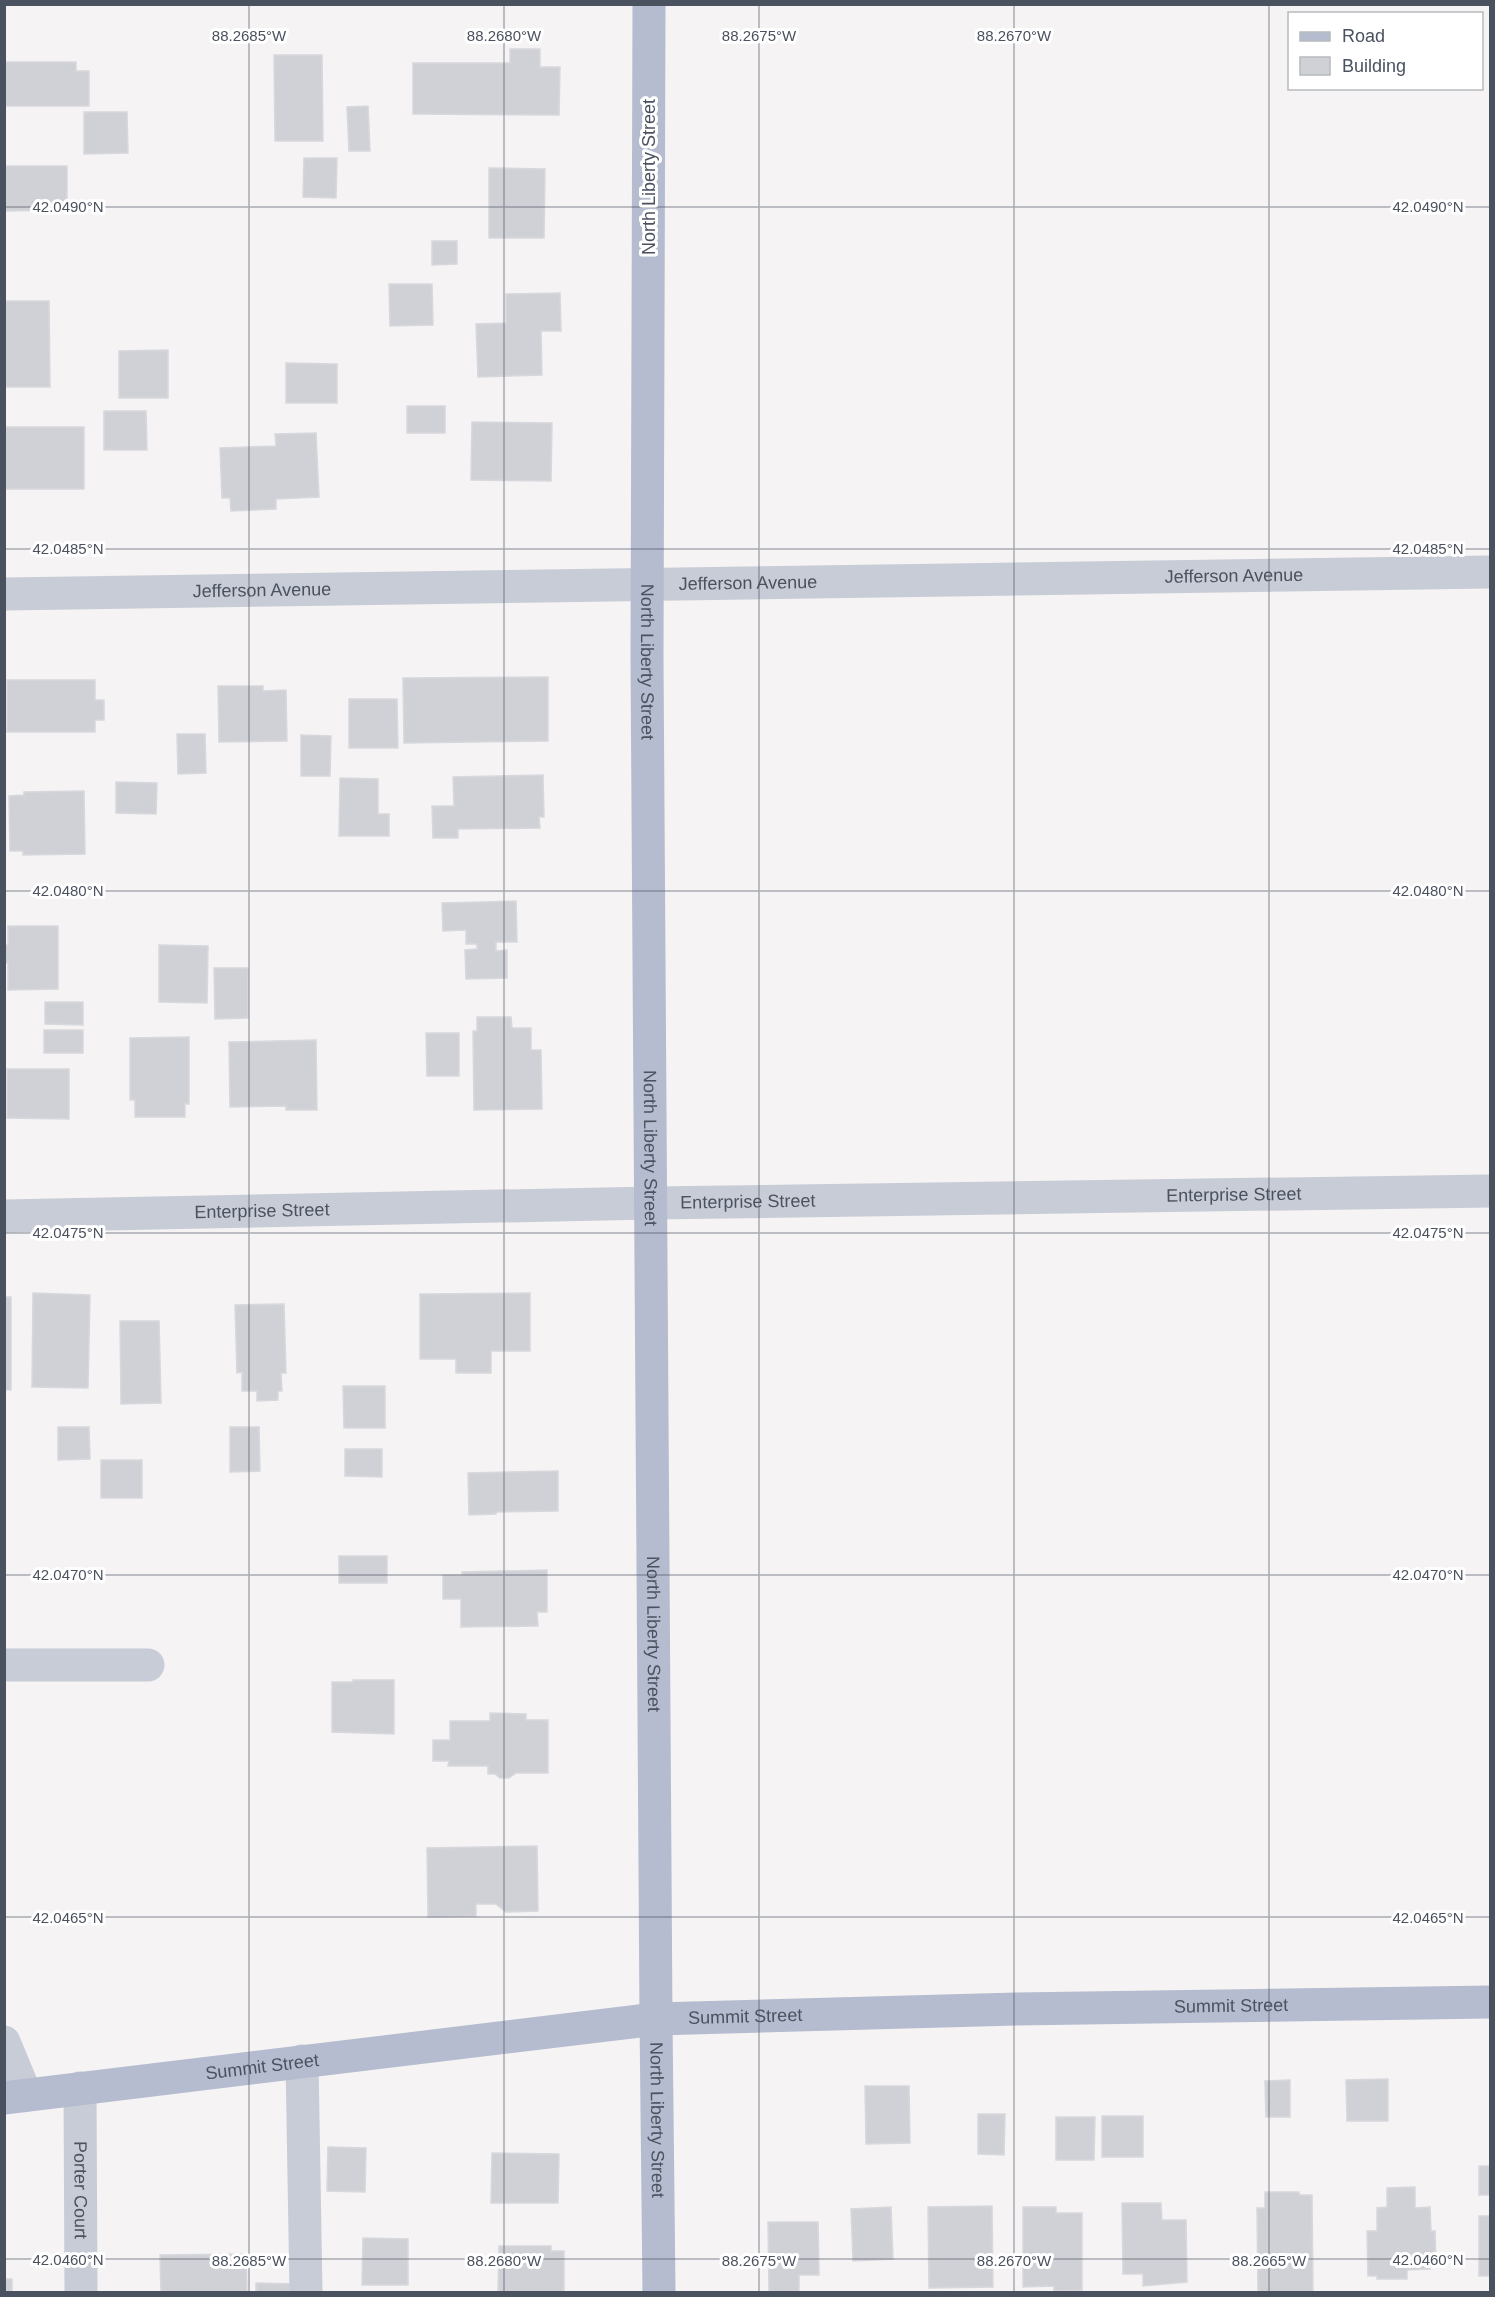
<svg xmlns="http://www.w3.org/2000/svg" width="1495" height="2297" font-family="Helvetica,sans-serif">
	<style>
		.building { fill: #d0d1d6; stroke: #d7d8dd; stroke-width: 1.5 }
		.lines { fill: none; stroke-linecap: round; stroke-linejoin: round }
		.minor { stroke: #c8ccd6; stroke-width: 33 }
		.major { stroke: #b5bccf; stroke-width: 33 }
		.ticks { fill: none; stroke: #4b525f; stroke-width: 1.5; stroke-opacity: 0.45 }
		.labels { text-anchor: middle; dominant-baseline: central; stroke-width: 6; stroke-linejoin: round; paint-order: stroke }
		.street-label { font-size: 18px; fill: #4b525f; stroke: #fff }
		.ticks-label { font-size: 15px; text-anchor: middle; fill: #4b525f; stroke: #fff; stroke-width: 6; stroke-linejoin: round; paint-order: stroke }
	</style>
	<rect width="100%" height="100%" fill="#f5f3f3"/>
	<!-- building -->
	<path class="building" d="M510,49H540V67H560L559,115L413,114V63H510Z
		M274,55H322L323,141H275Z
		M4,62H76V71H89V106H4Z
		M368,106L370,151H349L347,107Z
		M84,112H127L128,153L84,154Z
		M304,158H337L336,198L303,197Z
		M4,166H67V210L4,211Z
		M489,168L545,169L544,238H489Z
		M432,241H457V264L432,265Z
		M389,284H432L433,325L390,326Z
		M560,293L561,331H541L542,375L478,377L476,324L506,323V294Z
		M4,301H49L50,387H4Z
		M168,350V398H119V351Z
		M286,363L337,364V403H286Z
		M407,406H445V433H407Z
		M104,411H146L147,450H104Z
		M472,422L552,423L551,481L471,480Z
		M4,427H84V489H4Z
		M316,433L319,497L276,499V509L231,511L230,498H222L220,448L276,446L275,434Z
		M548,677V741L404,743L403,678Z
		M7,680H95V700H104V720H95V732H7Z
		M218,686H263V691L286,690L287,741L219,742Z
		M349,699H397L398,748H349Z
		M177,734H205L206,773L178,774Z
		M301,735L331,736L330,776H301Z
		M543,775L544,817H539L540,828L458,829V838H433L432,806H454L453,777Z
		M340,778L378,779V814H389V836H339Z
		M116,782L157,783L156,814L116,813Z
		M84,791L85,854L23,855V851H10L9,796L24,795V792Z
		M516,901L517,942H496V951L507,950V978L466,979L465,950L477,949V944H466V930L443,931L442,903Z
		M8,926H58V989L8,990V963H4V945H8Z
		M159,945L208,946L207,1003L159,1002Z
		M214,968H248V1018L215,1019Z
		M45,1002H83V1025L45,1024Z
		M477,1017H511L512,1028H531V1050H541L542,1109L474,1110L473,1031H477Z
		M44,1030H83V1053H44Z
		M426,1033H459V1076H427Z
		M189,1037V1104H185V1117H135V1100H130V1038Z
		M316,1040L317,1110H286V1106L230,1107L229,1042Z
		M7,1069H69V1119L7,1118Z
		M33,1293L90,1295L88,1388L32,1387Z
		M530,1293V1351H491V1373H456V1359H420V1294Z
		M4,1297H11V1390H4Z
		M284,1304L286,1373H281L282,1391H278V1400L257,1401V1391H242V1372L237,1373L235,1305Z
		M120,1321H159L161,1403L121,1404Z
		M343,1386H385V1428H344Z
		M58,1427H89L90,1459L58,1460Z
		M230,1427H259L260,1471L230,1472Z
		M345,1449H382V1477L345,1476Z
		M101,1460H142V1498H101Z
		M558,1471V1511L496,1512V1514L469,1515L468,1473Z
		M339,1556H387V1583H339Z
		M547,1570V1612H537L538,1626L461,1627V1599H443V1575H462V1572Z
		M353,1680H394V1734L332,1732V1682H353Z
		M490,1713L526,1714V1720H548V1773H516L509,1778H500L495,1774H488V1766H448L449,1761H433V1740H450V1721H490Z
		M537,1846L538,1911L506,1912L496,1904H476V1916L428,1917L427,1848Z
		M1388,2079V2121H1347L1346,2080Z
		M1290,2080V2117H1266L1265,2081Z
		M865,2086H909L910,2143L866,2144Z
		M978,2114H1005L1004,2155L978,2154Z
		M1102,2116H1143V2157H1102Z
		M1056,2117H1095L1094,2160H1056Z
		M328,2147L366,2148L365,2192L327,2191Z
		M492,2153L559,2154L558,2203H491Z
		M1479,2166H1490V2195H1479Z
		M1415,2187V2208L1430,2207L1431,2231H1435L1436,2264H1429L1430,2269L1407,2270V2279H1377V2276H1368L1367,2231H1377V2208L1387,2207V2188Z
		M1265,2192H1299V2195H1312L1313,2292H1258L1257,2208H1265Z
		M1122,2203H1161L1162,2220H1186L1187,2282L1143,2286V2274H1123Z
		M992,2206L993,2287L929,2288L928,2207Z
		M891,2207L893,2259L853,2261L851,2209Z
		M1023,2207H1056V2213H1082V2290L1054,2291V2286L1023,2287Z
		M1479,2216H1490V2276H1479Z
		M768,2222H818L819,2275H799V2292H769Z
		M363,2238L408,2239V2285H362Z
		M499,2246H551V2251H564V2292H498Z
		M246,2254L247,2292H161L160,2255Z
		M4,2279H12V2292H4Z
		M256,2283L298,2284L297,2292H256Z"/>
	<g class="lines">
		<!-- minor -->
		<g class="minor">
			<path id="s1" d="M4,594L1490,572"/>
			<path id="s2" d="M4,1216L652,1203L1490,1191"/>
			<path d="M4,1665H148"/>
			<path d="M4,2042L26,2095"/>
			<path d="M302,2061L306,2292"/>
			<path id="s3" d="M80,2088L81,2292"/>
		</g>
		<!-- major -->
		<g class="major">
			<path id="s4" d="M649,4L647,658L656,2019L659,2292"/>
			<path id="s5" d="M4,2098L656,2019L1016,2009L1490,2002"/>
		</g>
	</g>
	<!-- ticks -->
	<path class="ticks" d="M249,4V2292M504,4V2292M759,4V2292M1014,4V2292M1269,4V2292M4,207H1490M4,549H1490M4,891H1490M4,1233H1490M4,1575H1490M4,1917H1490M4,2259H1490"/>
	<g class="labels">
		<!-- street labels -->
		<g class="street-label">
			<text transform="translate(649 177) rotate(-90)">North Liberty Street</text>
			<text stroke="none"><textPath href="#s1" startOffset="1230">Jefferson Avenue</textPath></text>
			<text stroke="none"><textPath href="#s1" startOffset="744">Jefferson Avenue</textPath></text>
			<text stroke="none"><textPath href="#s1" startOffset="258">Jefferson Avenue</textPath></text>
			<text stroke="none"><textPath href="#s4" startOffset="658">North Liberty Street</textPath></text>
			<text stroke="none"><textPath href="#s4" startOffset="1144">North Liberty Street</textPath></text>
			<text stroke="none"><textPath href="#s2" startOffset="1230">Enterprise Street</textPath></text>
			<text stroke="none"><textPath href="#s2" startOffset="744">Enterprise Street</textPath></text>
			<text stroke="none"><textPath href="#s2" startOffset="258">Enterprise Street</textPath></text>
			<text stroke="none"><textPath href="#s4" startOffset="1630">North Liberty Street</textPath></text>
			<text stroke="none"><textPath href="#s5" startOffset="1232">Summit Street</textPath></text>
			<text stroke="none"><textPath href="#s5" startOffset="746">Summit Street</textPath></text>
			<text stroke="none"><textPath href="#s5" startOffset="260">Summit Street</textPath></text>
			<text stroke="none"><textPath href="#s4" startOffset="2116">North Liberty Street</textPath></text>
			<text stroke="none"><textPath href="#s3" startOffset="102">Porter Court</textPath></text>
		</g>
	</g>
	<g class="ticks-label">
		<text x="249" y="41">88.2685°W</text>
		<text x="504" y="41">88.2680°W</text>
		<text x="759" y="41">88.2675°W</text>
		<text x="1014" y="41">88.2670°W</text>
		<text x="68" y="212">42.0490°N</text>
		<text x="1428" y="212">42.0490°N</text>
		<text x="68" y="554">42.0485°N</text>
		<text x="1428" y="554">42.0485°N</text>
		<text x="68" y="896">42.0480°N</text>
		<text x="1428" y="896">42.0480°N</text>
		<text x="68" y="1238">42.0475°N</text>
		<text x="1428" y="1238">42.0475°N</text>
		<text x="68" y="1580">42.0470°N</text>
		<text x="1428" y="1580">42.0470°N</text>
		<text x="68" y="1923">42.0465°N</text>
		<text x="1428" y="1923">42.0465°N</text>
		<text x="68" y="2265">42.0460°N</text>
		<text x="1428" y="2265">42.0460°N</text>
		<text x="249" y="2266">88.2685°W</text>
		<text x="504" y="2266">88.2680°W</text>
		<text x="759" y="2266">88.2675°W</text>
		<text x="1014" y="2266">88.2670°W</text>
		<text x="1269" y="2266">88.2665°W</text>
	</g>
	<!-- border -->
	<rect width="1495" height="2297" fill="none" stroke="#4b525f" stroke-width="12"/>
	<!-- legend -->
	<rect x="1288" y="12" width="195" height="78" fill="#ffffff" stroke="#b7babf" stroke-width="1.5"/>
	<rect x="1300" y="32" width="30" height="9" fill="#b5bccf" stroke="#b7babf" stroke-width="1.5"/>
	<text x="1342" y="42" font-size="18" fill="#4b525f">Road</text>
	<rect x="1300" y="57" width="30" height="18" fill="#d0d1d6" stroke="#b7babf" stroke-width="1.5"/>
	<text x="1342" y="72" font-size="18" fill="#4b525f">Building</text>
</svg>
